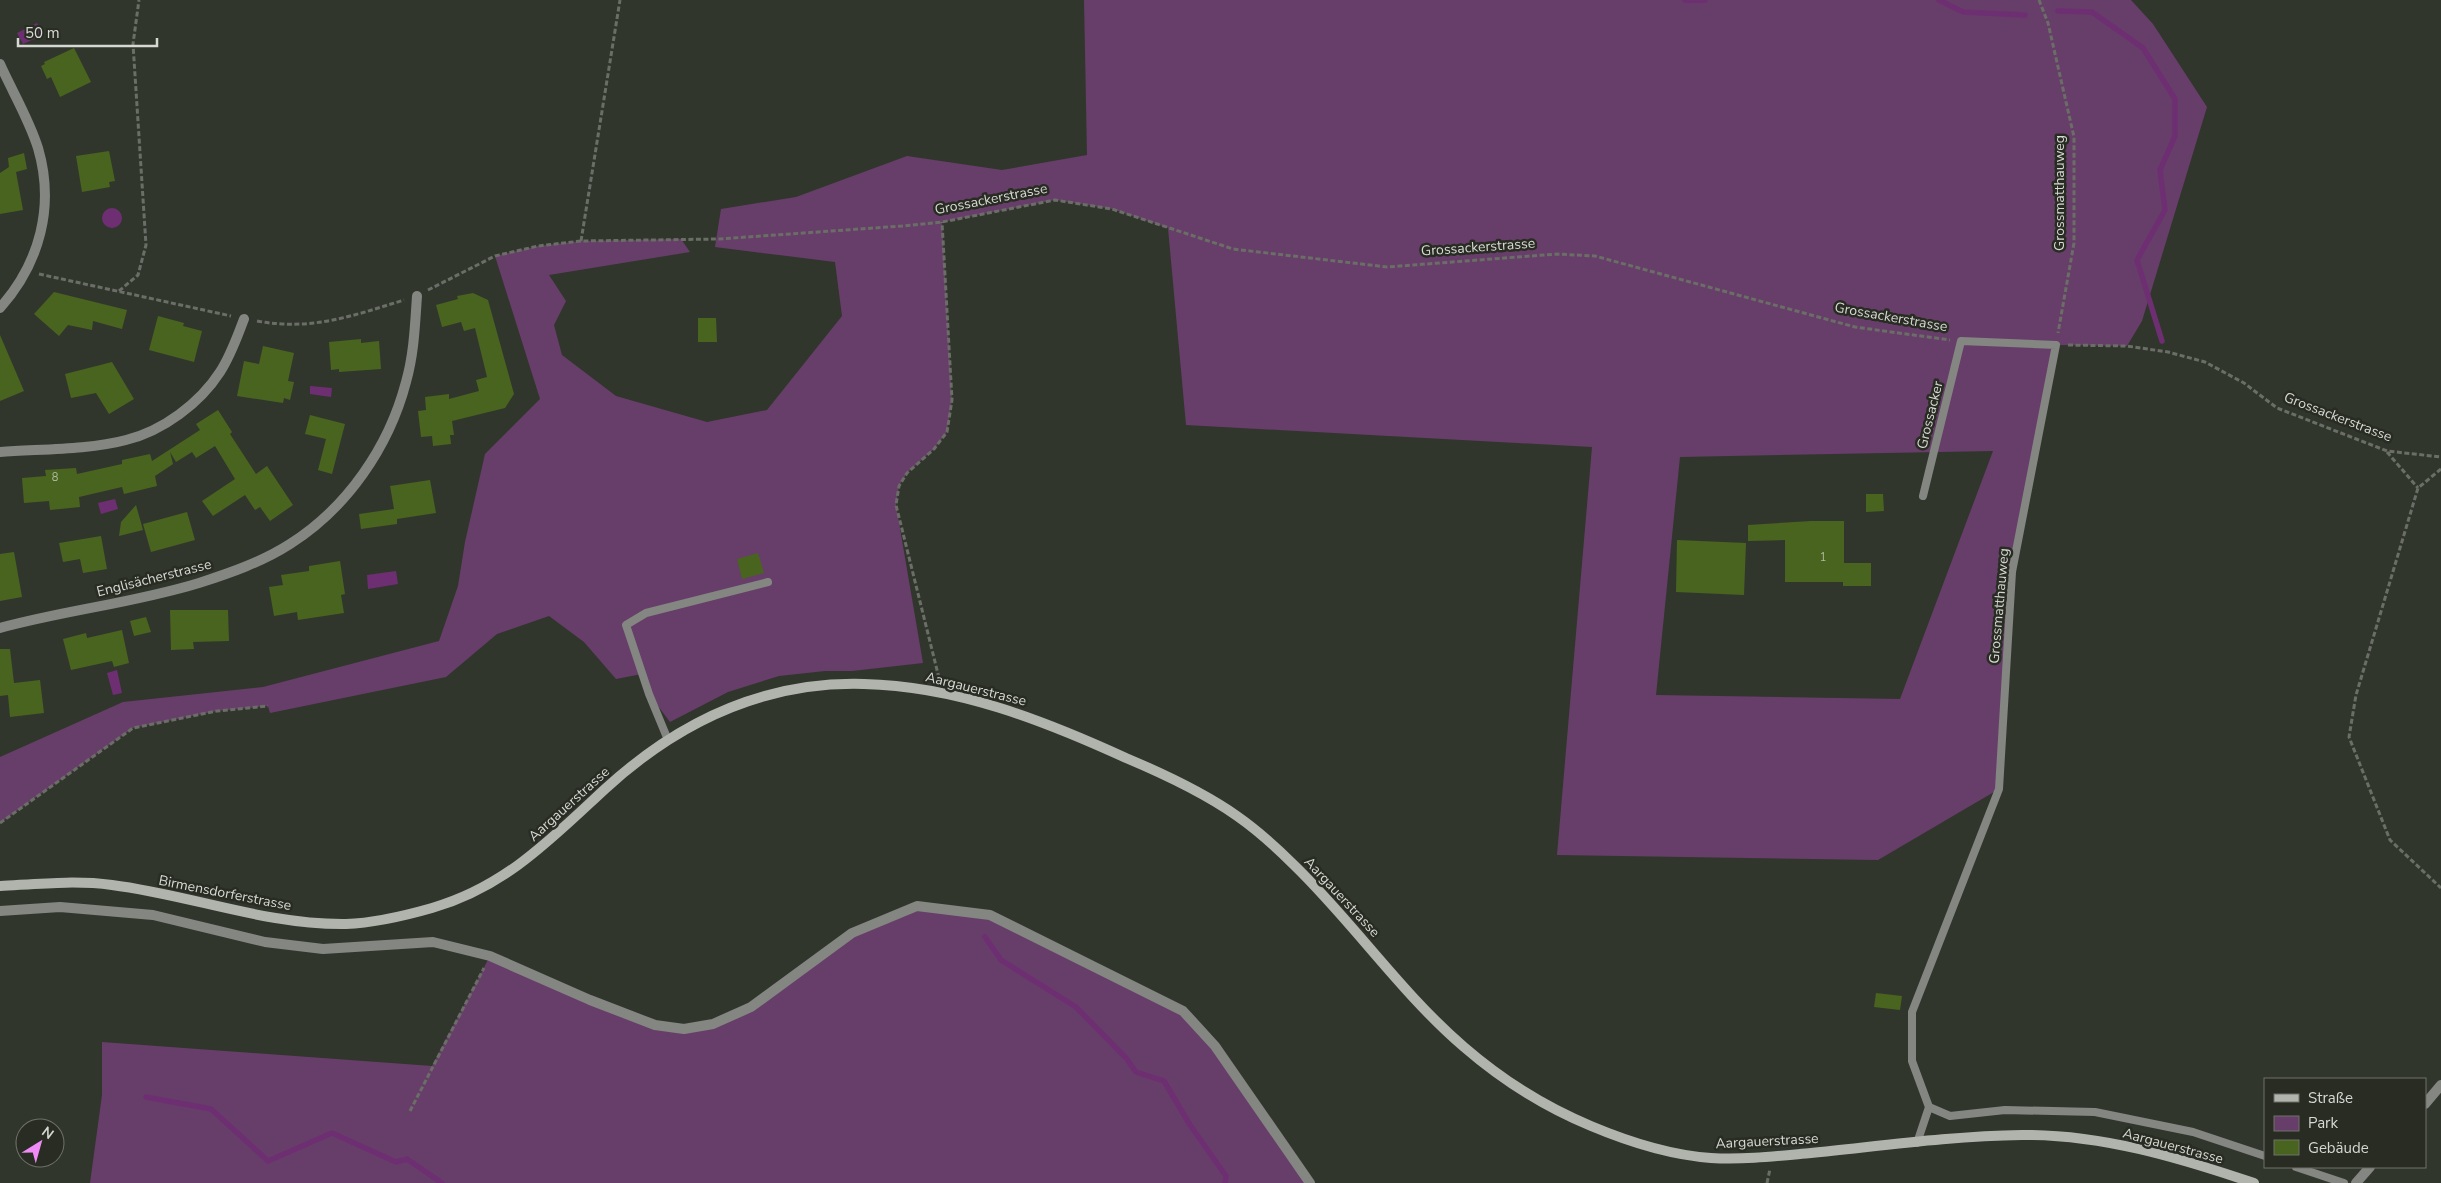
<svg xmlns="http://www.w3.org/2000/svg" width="2441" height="1183" font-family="'Nunito Sans',sans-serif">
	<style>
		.green { fill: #673e69; fill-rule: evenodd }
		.water { fill: #6e2f72 }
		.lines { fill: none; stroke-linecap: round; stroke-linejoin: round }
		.stream { stroke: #6e2f72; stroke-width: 5.5 }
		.building { fill: #49641f }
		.path { stroke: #6a6e66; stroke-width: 3; stroke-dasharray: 5 2.5; stroke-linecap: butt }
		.lane { stroke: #848682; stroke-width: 8 }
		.street { stroke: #848682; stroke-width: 10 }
		.secondary { stroke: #b1b4ad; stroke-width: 10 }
		.labels { text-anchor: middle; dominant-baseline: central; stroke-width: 5; stroke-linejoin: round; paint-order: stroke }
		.number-label { font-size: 11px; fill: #b3bca6 }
		.street-label { font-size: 14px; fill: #d6d9d3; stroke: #282c23 }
	</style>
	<rect width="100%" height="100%" fill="#31362d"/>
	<!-- green -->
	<path class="green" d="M1084,0H2131L2153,24L2207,107L2142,321L2127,346L2057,345L2012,572L1999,789L1878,860L1557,855L1592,447L1186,425L1168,228L1112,209L1055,200L942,222L952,400L947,432L934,449L907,473L899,486L896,505L923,663L852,671H825L779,676L728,692L670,722L649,694L642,674L616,679L584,642L549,616L497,634L446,677L270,713L268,706L217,711L133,728L0,823V757L123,702L263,687L439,641L458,586L465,542L485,454L540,399L495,256L538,246L581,241L681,239L690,252L549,275L566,301L554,325L562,355L616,396L707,422L767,410L842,316L835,262L715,247L721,209L796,197L907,156L1002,170L1087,155ZM1993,451L1900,699L1656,695L1680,457Z
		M917,906L990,915L1183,1011L1215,1046L1310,1183H90L102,1095V1042L432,1066L490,956L590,1000L684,1029L751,1007L852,933Z"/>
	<!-- water -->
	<path class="water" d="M37,23L43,35L23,44L17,33Z
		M102 218a10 10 0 1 1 20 0a10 10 0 1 1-20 0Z
		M310,386L332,388L331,397L310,394Z
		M115,499L118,509L101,514L98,503Z
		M396,571L398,584L368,589L367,575Z
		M117,670L122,693L113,695L107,673Z"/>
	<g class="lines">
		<!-- stream -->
		<path class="stream" d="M1685,0H1705
			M1939,0L1963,12L2025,15
			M2058,11L2092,12L2143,48L2175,99V136L2160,170L2165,210L2137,260L2162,341
			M985,937L1001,960L1076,1007L1126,1058L1136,1072L1164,1081L1190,1125L1226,1176L1225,1183
			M146,1097L211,1109L268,1161L332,1133L396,1162L407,1159L442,1183"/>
	</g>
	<!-- building -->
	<path class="building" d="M74,48L91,82L60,97L51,77L47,79L41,66L45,64L44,62Z
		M109,151L115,181L109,182L110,187L82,192L76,156Z
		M24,153L27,169L16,172L23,210L0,214V173L9,167L8,158Z
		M54,292L127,310L122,329L93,321L92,330L68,325L59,336L34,314Z
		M473,293L488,300L514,394L505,408L452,421L454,435H450L451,444L433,446L432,436L421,437L418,411L426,410L425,397L449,394V399L479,391L476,380L487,377L475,328L464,331L461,322L442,327L436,305L458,299L457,296Z
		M158,316L184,323L183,326L202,331L194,362L149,350Z
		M698,318H716L717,342H698Z
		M0,335L24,391L0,401Z
		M361,339V343L379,341L381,369L339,372V369L331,370L329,342Z
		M263,346L294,353L288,381L294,382L290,400L284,398L283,403L237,396L244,361L259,364Z
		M112,362L134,399L109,414L96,393L71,398L65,374Z
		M218,410L232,432L230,434L256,474L267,466L293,505L270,521L260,507L255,510L245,495L213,516L202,501L235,479L215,446L196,458L192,452L176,462L170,452L173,464L155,476L157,486L124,494L122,487L79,497L80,507L50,510L49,501L24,503L22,478L46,476L45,470L76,468L77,474L122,464V460L150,454L152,461L200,430L196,424Z
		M310,415L345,424L332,474L318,470L326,439L305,434Z
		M430,480L436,513L397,519V524L361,529L359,514L394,509L390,486Z
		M1866,494H1883L1884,511L1866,512Z
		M136,505L143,530L119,536L121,522Z
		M187,512L195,540L151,552L143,524Z
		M1811,521H1844V563H1871V586H1843V582H1785V540L1748,541V525Z
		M101,536L107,569L83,573L80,559L63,562L59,543Z
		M1677,540L1746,543L1744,595L1676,592Z
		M14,552L22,597L0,601V554Z
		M758,553L764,573L742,579L737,559Z
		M340,561L345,594L341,595L344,613L298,620L297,612L274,616L269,587L283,585L281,575L309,571V566Z
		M170,610H228L229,641L193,642L194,649L171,650Z
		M146,617L151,632L134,636L130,621Z
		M122,630L129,663L114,667L112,661L71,670L63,639L86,633L87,638Z
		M0,649H10L14,683L40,680L44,713L10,717L8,695L0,696Z
		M1876,993L1902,996L1900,1010L1874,1007Z"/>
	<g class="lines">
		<!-- path -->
		<path class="path" d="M2039,0L2048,23L2074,137V243L2058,333
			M581,241L620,0
			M39,274L231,316
			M428,290L495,256L538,246L581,241L719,239L902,226L942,222L1055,200L1112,209L1233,249L1387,267L1557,254L1595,256L1855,327L1950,340
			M119,291L138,275L146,245L133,44L139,0
			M257,321C312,331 352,316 404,300
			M2068,345L2127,346L2168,352L2205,362L2244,383L2277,408L2387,451L2441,457
			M2387,452L2418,488
			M2441,469L2418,488L2356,695L2349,737L2390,840L2441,888
			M939,678L896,505L899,486L907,473L934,449L947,432L952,400L942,222
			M0,823L133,728L217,711L268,706
			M410,1111L484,968
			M1767,1183L1770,1169"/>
		<!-- lane -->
		<path class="lane" d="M668,740L649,694L626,625L646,613L768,582
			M1929,1107L1950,1116L2005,1110L2095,1112L2193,1132L2265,1156
			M1917,1143L1929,1107L1912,1061V1012L1999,789L2012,572L2056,345L1961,341L1923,496
			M2296,1167L2344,1183"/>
		<!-- street -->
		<path class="street" d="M0,64C12,91 29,119 38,148C55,206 40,263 0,308
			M0,452C39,449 89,450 126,440C163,431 200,403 220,372C231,355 237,337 244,319
			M0,628C66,610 134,603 199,583C230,573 262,562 290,544C347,508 389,447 406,382C414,354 415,325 417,296
			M0,911L60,907L153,915L265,942L323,949L433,942L490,956L590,1000L655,1025L684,1029L713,1024L751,1007L852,933L917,906L990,915L1183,1011L1215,1046L1310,1183
			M2425,1104L2441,1085
			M2356,1183L2370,1167"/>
		<!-- secondary -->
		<path class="secondary" d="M0,886C37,884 75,880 112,885C191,895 265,925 346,924C375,923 404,916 432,908C505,887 551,839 605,789C678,722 763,681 864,684C956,686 1043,720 1126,758C1164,774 1203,792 1237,816C1257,830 1276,847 1294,865C1353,922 1401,993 1464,1047C1501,1079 1545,1107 1591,1126C1629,1142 1669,1155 1711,1158C1744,1160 1778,1156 1811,1153C1881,1146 1952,1136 2022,1135C2101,1134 2180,1158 2254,1183"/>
	</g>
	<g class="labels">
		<!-- number labels -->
		<g class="number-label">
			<text x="55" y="477">8</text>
			<text x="1823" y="557">1</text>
		</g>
		<!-- street labels -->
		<g class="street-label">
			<text transform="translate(2059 193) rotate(-90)">Grossmatthauweg</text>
			<text transform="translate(991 199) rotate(-11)">Grossackerstrasse</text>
			<text transform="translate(1478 247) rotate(-4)">Grossackerstrasse</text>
			<text transform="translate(1891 317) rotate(10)">Grossackerstrasse</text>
			<text transform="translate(1930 415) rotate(-76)">Grossacker</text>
			<text transform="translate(2338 417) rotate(21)">Grossackerstrasse</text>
			<text transform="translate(154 578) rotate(-14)">Englisächerstrasse</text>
			<text transform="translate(1999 606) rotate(-85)">Grossmatthauweg</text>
			<text transform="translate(976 689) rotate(14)">Aargauerstrasse</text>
			<text transform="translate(569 804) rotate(-42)">Aargauerstrasse</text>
			<text transform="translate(225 893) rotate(11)">Birmensdorferstrasse</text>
			<text transform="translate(1342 897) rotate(47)">Aargauerstrasse</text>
			<text transform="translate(1767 1141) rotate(-3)">Aargauerstrasse</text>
			<text transform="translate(2173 1146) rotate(15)">Aargauerstrasse</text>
		</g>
	</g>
	<!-- legend -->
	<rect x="2264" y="1078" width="162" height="90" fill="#282c23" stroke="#6e7169"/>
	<rect x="2274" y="1094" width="25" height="8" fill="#b1b4ad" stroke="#6e7169"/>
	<text x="2308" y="1103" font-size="15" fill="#d6d9d3">Straße</text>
	<rect x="2274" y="1116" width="25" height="15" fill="#673e69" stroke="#6e7169"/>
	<text x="2308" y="1128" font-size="15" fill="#d6d9d3">Park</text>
	<rect x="2274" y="1140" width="25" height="15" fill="#49641f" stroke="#6e7169"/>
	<text x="2308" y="1153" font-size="15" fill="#d6d9d3">Gebäude</text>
	<!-- north arrow -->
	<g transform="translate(40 1143) rotate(37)"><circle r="24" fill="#282c23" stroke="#6e7169"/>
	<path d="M0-4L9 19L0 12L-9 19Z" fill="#f08bf6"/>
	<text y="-8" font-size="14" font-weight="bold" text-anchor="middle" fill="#d6d9d3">N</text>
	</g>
	<!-- scale -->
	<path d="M18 38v8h139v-8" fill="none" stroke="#d6d9d3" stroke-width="2.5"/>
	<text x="25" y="38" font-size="15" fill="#d6d9d3" stroke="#282c23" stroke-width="4" paint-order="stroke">50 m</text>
</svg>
